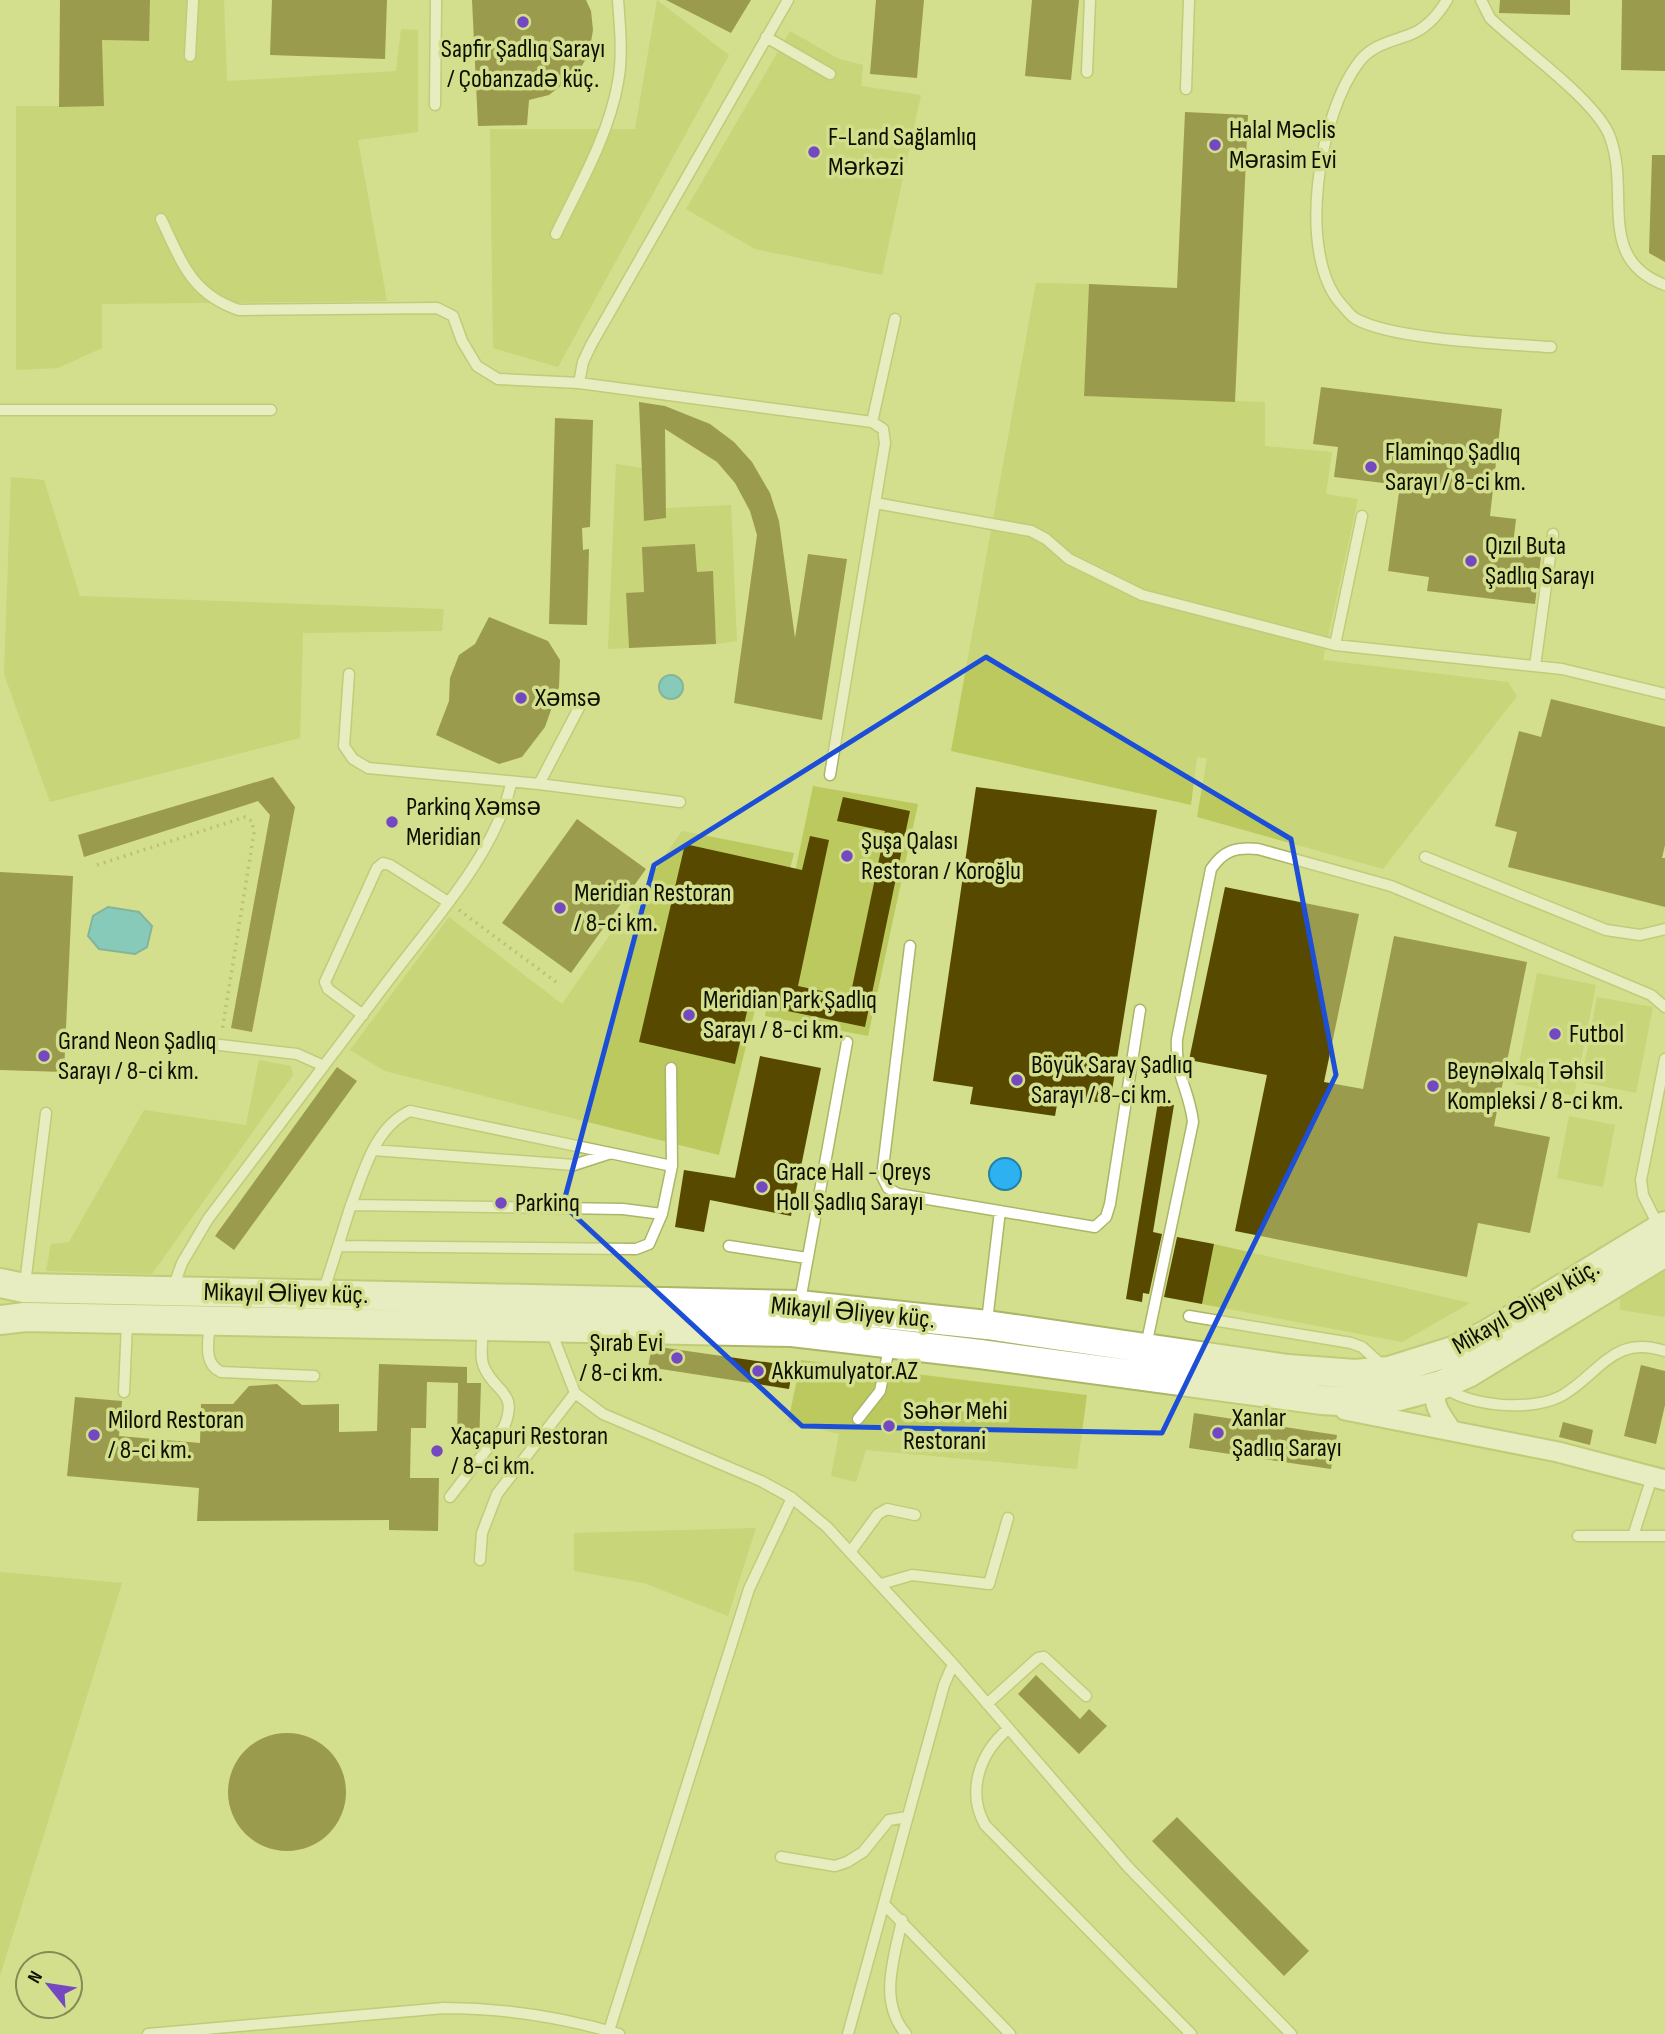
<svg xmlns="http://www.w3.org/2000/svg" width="1665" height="2034" font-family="'Sofia Sans Condensed',sans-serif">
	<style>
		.green { fill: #bbc95f }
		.water { fill: #2eb1f1; stroke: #2481a9; stroke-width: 2 }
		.building { fill: #584900 }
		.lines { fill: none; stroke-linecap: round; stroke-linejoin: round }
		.lane-casing { stroke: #abb666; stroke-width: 13 }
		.street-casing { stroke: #abb666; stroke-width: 23 }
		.secondary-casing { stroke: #abb666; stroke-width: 32 }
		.path { stroke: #97a162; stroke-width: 3.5; stroke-dasharray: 2 5; stroke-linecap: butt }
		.lane { stroke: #fff; stroke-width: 10 }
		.street { stroke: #fff; stroke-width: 19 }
		.secondary { stroke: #fff; stroke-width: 28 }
		.marked { fill: none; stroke: #1d4ed8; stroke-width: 5; stroke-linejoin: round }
		.poi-dot { fill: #7348c0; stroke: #d3df8d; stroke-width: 2.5 }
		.labels { text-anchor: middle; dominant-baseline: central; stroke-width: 7; stroke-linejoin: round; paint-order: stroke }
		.poi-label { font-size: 26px; fill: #0d1000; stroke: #d3df8d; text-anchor: start }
		.street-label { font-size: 26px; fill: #0d1000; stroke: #d3df8d }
	</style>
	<rect width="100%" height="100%" fill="#d3df8d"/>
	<!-- green -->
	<path class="green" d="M150,0H224L227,81L396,71L401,29L418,30V132L358,140L387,301L102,304V348L58,368L16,370V106H104L102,40L148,41Z
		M657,0L729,55L558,367L493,348L490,129H635Z
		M790,31L839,59L863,65L861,86L921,95L882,275L755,249L686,209Z
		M1036,283L1089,284L1084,396L1265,402V446L1332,452L1326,494L1358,499L1323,660L1508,682L1517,696L1383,869L1197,817L1207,758L1197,757L1191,805L951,751Z
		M616,464L642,468L644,521L666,518V508L731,505L737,641L716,644L713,572H697L695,544L643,547L644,592L626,594L629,648L608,649Z
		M11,477L44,480L80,596L444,609L442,631L303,633L300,738L50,802L4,674Z
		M813,786L918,804L868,1036L765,1016Z
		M682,831L794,853L719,1155L385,1071L350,1050L449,917L562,1004Z
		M1537,973L1596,985L1574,1096L1515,1084Z
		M1597,997L1653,1007L1636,1093L1581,1082Z
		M259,1060L291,1066L293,1075L152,1274L46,1271L51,1244L69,1242L144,1110L246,1125Z
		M1569,1116L1615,1125L1603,1187L1557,1178Z
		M1214,1244L1470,1303L1402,1342L1202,1304Z
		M1665,1268V1317L1620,1310V1296Z
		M801,1360L1087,1395L1077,1469L866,1450L856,1482L831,1476L839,1434L788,1422Z
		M756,1528L728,1616L644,1583L574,1571V1533Z
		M0,1572L122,1583L0,1976Z"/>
	<!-- water -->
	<path class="water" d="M659 687a12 12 0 1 1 24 0a12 12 0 1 1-24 0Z
		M108,907L139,912L152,926L147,947L135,954L99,949L88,936L93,916Z
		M989 1174a16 16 0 1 1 32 0a16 16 0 1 1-32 0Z"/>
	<!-- building -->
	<path class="building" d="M60,0H150L149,41L102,40L104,106L59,107Z
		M272,0H387L385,59L270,55Z
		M472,0H586L591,11L593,30L589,54L578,72L549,95L529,100L527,125L478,126Z
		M666,0H751L731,33Z
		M876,0H924L917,78L870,74Z
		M1032,0H1079L1071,80L1025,76Z
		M1500,0H1570V15L1499,13Z
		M1622,0H1665V71L1621,70Z
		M1185,112L1248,115L1235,402L1084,396L1089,284L1177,288Z
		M1652,155H1665V262L1649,253Z
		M1321,387L1502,409L1490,516L1516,519L1512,554L1541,557L1535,604L1427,591L1429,577L1388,571L1400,485L1334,477L1338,447L1313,444Z
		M639,402L665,406L710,424L734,442L752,462L770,493L779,521L795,638L808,554L847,559L822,720L734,703L757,535L750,511L735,483L717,462L665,429L666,518L644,521Z
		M555,418L593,420L590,527L582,528L583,550L589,549L587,625L549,624Z
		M695,544L697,572L713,571L716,644L629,648L626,593L644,592L642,547Z
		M489,617L548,641L560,660L559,687L545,727L522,757L499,764L436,735L449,701L450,678L459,655L475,644Z
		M1551,699L1665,727V845L1662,858H1665V907L1508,867L1517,832L1495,826L1519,731L1541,737Z
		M273,777L295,807L252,1032L231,1028L270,815L258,801L84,857L78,835Z
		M976,787L1157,810L1110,1103L1058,1099L1055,1116L970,1104L973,1087L933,1081Z
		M843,797L910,811L865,1027L749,1003L735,1064L639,1042L685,844L802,870L810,836L829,840L798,986L850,997L885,831L837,821Z
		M577,819L646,869L571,973L502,923Z
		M0,872L73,876L64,1072L0,1070Z
		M1225,887L1359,914L1324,1082L1363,1089L1394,936L1527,962L1494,1126L1550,1137L1530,1233L1478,1223L1467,1277L1235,1231L1267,1075L1189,1060Z
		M760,1056L821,1068L791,1216L710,1200L704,1232L675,1227L684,1170L735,1178Z
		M337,1067L357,1081L234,1250L215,1236Z
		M1158,1102L1174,1105L1153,1232L1162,1234L1149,1294L1143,1293L1142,1302L1126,1299Z
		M1177,1237L1214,1244L1202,1304L1164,1297Z
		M652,1346L793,1366L789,1389L648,1367Z
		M379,1364L467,1367V1383H481L479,1447L457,1446L458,1383L427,1382L426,1428H411L410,1478H439L438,1531L389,1530V1520L197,1521L199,1488L67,1476L75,1397L122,1401L119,1436L200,1443L201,1404H233L249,1386L277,1384L302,1405L339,1404V1432L377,1431Z
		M1641,1365L1665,1371V1405L1656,1444L1624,1436Z
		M1194,1413L1337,1435L1331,1469L1189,1448Z
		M1563,1422L1593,1430L1590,1445L1559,1437Z
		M1036,1675L1080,1719L1089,1709L1107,1726L1079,1754L1018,1694Z
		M228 1792a59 59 0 1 1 118 0a59 59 0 1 1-118 0Z
		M1177,1817L1309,1951L1284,1976L1152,1841Z"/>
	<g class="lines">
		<defs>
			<path id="lane" d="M1447,0C1438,15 1426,29 1409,35C1390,42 1372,45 1359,62C1319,114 1296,253 1341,304C1346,309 1350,316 1356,319C1394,340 1505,344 1551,347
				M1481,0L1490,18C1521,48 1597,101 1610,137C1631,193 1595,259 1665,285
				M766,37L830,74
				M190,56L193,0
				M1087,72L1090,0
				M1186,89L1189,0
				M435,105L436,0
				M161,219C182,262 191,294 239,310L437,308L453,316L462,341L477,366L498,379L579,383L872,422L883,429L885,443L830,775
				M556,234C579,186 609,135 618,82C623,55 620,27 618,0
				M579,383L583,362L591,345L788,0
				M0,410H271
				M872,422L895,319
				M875,503L1031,531L1046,539L1069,559L1142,595L1335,645L1562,669L1665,694
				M1335,645L1362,516
				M1535,666L1553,534
				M349,674L344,746L353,759L368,768L539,784L583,700
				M539,784L680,802
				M1425,857L1606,930L1640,935L1665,929
				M910,946L882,1176L888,1188L898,1194L1095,1227L1106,1217L1110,1204L1140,1010
				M363,1015L328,989L325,982L377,868L383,863L390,865L448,902
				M220,1045L297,1054L324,1066
				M373,1150L574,1165L608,1154
				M351,1205C364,1171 375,1127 410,1111L672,1166
				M1660,1229L1643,1195L1641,1180L1665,1059
				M338,1246L636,1249L649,1244L662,1214
				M729,1246L807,1258
				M25,1284L46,1113
				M173,1288L182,1263L208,1219C269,1138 330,1058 391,977C434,920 495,854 511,784
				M324,1290L351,1205L623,1209L662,1214L672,1166L671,1068
				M800,1301L847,1042
				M1189,1316L1351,1343L1362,1347L1383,1366
				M210,1321C209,1340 202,1363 221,1372L314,1376
				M987,1321L1000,1211
				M551,1331L575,1393L603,1414L761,1481L792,1498L827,1527L953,1664L1128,1867L1291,2034
				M1146,1346L1193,1122C1189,1088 1175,1077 1177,1039L1211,869C1224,850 1236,847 1258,849L1391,886L1651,995L1665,1007
				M1444,1387C1470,1407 1534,1412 1563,1395C1600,1373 1614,1334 1665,1351
				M124,1392L127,1323
				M858,1419L880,1391L890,1344
				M450,1497L504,1427C519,1391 495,1393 484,1367C479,1356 483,1339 483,1327
				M1578,1536H1665
				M1633,1536L1652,1477
				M851,1551L878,1514L887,1509L915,1515
				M480,1560L482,1533L497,1494L575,1393
				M881,1584L912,1575L989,1584L1008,1518
				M987,1704L1038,1658L1044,1657L1086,1696
				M1008,1729C980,1753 966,1791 985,1825L1191,2034
				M781,1857L835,1866L847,1862L863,1852L889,1820L907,1817
				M884,1904L1010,2034
				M902,1920C894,1959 878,2001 906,2034
				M148,2034L444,2008C503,2008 562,2017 619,2034
				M608,2034L749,1589L792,1498
				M848,2034L944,1685L953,1664"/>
			<path id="street" d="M1441,1385C1429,1401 1439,1412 1449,1427
				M1345,1410L1558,1452L1665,1480"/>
			<path id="secondary" d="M0,1283L24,1288L799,1305L987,1325L1288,1369L1355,1374L1389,1371L1456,1350L1488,1334L1665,1226
				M0,1320L25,1317L792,1332L980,1354L1322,1400L1355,1402L1395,1397L1441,1385L1468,1373L1665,1252"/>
		</defs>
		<!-- lane casing -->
		<use href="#lane" class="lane-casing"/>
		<!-- street casing -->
		<use href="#street" class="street-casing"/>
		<!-- secondary casing -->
		<use href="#secondary" class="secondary-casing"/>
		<!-- path -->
		<path class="path" d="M97,865L245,817L252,821L254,833L222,1031
			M459,910L556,982"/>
		<!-- lane -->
		<use href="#lane" class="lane"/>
		<!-- street -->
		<use href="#street" class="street"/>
		<!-- secondary -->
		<use href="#secondary" class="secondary"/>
	</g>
	<!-- marked area -->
	<path d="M0 0H1665V2034H0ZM986,657L1291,839L1336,1075L1162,1433L802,1426L563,1205L654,865Z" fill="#d3df8d" fill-opacity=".55" fill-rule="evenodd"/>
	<path class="marked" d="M986,657L1291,839L1336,1075L1162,1433L802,1426L563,1205L654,865Z"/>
	<!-- markers -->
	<g class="poi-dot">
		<circle cx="523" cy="22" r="7"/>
		<circle cx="1215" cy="145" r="7"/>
		<circle cx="814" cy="152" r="7"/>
		<circle cx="1371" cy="467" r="7"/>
		<circle cx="1471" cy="561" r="7"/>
		<circle cx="521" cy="698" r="7"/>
		<circle cx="392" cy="822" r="7"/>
		<circle cx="847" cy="856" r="7"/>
		<circle cx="560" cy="908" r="7"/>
		<circle cx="689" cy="1015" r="7"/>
		<circle cx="1555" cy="1034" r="7"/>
		<circle cx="44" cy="1056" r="7"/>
		<circle cx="1017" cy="1080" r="7"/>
		<circle cx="1433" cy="1086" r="7"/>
		<circle cx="762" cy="1187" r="7"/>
		<circle cx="501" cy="1203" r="7"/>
		<circle cx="677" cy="1358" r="7"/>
		<circle cx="758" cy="1371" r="7"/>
		<circle cx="889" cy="1426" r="7"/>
		<circle cx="1218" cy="1433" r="7"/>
		<circle cx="94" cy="1435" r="7"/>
		<circle cx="437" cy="1451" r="7"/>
	</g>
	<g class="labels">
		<!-- poi labels -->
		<g class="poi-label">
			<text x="523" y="49" text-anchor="middle">Sapfir Şadlıq Sarayı<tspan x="523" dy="30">/ Çobanzadə küç.</tspan></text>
			<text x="1229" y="130">Halal Məclis<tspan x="1229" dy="30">Mərasim Evi</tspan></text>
			<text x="828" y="137">F-Land Sağlamlıq<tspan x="828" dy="30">Mərkəzi</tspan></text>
			<text x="1385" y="452">Flaminqo Şadlıq<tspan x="1385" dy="30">Sarayı / 8-ci km.</tspan></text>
			<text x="1485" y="546">Qızıl Buta<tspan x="1485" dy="30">Şadlıq Sarayı</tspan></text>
			<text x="535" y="698">Xəmsə</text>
			<text x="406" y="807">Parkinq Xəmsə<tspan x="406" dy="30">Meridian</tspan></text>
			<text x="861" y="841">Şuşa Qalası<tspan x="861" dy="30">Restoran / Koroğlu</tspan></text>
			<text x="574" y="893">Meridian Restoran<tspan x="574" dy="30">/ 8-ci km.</tspan></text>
			<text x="703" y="1000">Meridian Park Şadlıq<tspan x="703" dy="30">Sarayı / 8-ci km.</tspan></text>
			<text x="1569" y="1034">Futbol</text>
			<text x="58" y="1041">Grand Neon Şadlıq<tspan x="58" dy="30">Sarayı / 8-ci km.</tspan></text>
			<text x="1031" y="1065">Böyük Saray Şadlıq<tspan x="1031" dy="30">Sarayı / 8-ci km.</tspan></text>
			<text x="1447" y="1071">Beynəlxalq Təhsil<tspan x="1447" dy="30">Kompleksi / 8-ci km.</tspan></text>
			<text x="776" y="1172">Grace Hall - Qreys<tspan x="776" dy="30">Holl Şadlıq Sarayı</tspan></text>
			<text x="515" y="1203">Parkinq</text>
			<text x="663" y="1343" text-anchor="end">Şırab Evi<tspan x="663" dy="30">/ 8-ci km.</tspan></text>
			<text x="772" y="1371">Akkumulyator.AZ</text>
			<text x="903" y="1411">Səhər Mehi<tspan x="903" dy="30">Restorani</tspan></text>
			<text x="1232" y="1418">Xanlar<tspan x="1232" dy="30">Şadlıq Sarayı</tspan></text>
			<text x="108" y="1420">Milord Restoran<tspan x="108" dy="30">/ 8-ci km.</tspan></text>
			<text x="451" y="1436">Xaçapuri Restoran<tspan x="451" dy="30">/ 8-ci km.</tspan></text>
		</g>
		<!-- street labels -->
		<g class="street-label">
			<text transform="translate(286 1294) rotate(1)">Mikayıl Əliyev küç.</text>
			<text transform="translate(1526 1307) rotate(-30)">Mikayıl Əliyev küç.</text>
			<text transform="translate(853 1313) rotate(5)">Mikayıl Əliyev küç.</text>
		</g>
	</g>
	<!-- north arrow -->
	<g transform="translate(49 1985) rotate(300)"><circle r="33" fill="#d3df8d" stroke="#848c55" stroke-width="2"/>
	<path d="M0-5L12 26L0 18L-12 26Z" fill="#7348c0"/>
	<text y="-10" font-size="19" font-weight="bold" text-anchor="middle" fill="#0d1000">N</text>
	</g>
</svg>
